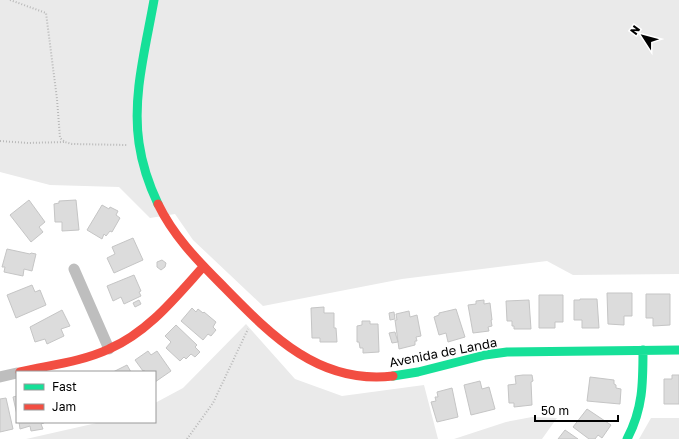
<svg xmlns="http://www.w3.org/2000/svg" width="679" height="439" font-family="'Golos Text',sans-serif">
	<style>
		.green { fill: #eaeaea }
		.building { fill: #dcdcdc; stroke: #c5c5c5 }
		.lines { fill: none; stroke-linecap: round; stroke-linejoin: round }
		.path { stroke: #b8b8b8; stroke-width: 2; stroke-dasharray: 1 2; stroke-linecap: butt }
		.street { stroke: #bebebe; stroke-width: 11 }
		.fast { stroke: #16e098; stroke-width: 9 }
		.jam { stroke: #f24e42; stroke-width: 9 }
		.labels { text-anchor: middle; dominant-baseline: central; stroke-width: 3; stroke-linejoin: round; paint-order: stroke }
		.street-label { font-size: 13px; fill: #000; stroke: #fff }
	</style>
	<rect width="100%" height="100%" fill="#fff"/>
	<!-- green -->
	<path class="green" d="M0,0H679V274L573,275L547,261L402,279L263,306L193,240L175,214L150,218L119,187L50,185L0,172Z
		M246,324L295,379L342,396L424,385L438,439H26L101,422H155V403L183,388Z
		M532,417L557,418L542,439H454L506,422Z
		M651,418H679V439H639Z"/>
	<!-- building -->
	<path class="building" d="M29,200L45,222L39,227L43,232L31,242L10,215Z
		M76,200L79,230L62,231V222H55L54,204L59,203V201Z
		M102,205L109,209L110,207L118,211L116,215L120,218L112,232L110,231L106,236L104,234L102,239L87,230Z
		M133,238L143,260L114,273L107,258L115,254L112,247Z
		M7,249L30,254L31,253L36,254L32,271L24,269L23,276L4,272L5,267H2Z
		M162,260L166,263L165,267L161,270L157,267V262Z
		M134,275L141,291L139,292L141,296L124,304L121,297L113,301L107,286Z
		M32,285L35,292L40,290L46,305L16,318L7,295Z
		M607,293H632V316H624V325L608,324Z
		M646,294H670V325L653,326V318H646Z
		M539,295H563V322H555V328H539Z
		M580,299H597L599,328H582V320H574V300H580Z
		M139,300L141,304L135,307L133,303Z
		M484,300V304L490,303L492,320H491L492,326L488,327L489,331L473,333L468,305L476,304V301Z
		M529,300L531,329H514V326H512V321H507L506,301Z
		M324,307V313H334V328H336L337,342H320V338H312L311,308Z
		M192,308L196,312L198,309L203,313L204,312L216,322L213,327L216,330L211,336L208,334L203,340L181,321Z
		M456,309L465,337L448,342L446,333L439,335L434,317L439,315V313Z
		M62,310L70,326L61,329L64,336L47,344L45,339L35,342L30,327Z
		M409,311L410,317L417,315L421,336L416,337L417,341H415V345L399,349L395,320H397L396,314Z
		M394,312L395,319L390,320L389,313Z
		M362,321H370V324H378L379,352L363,353V348H360L359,342H357V326L362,325Z
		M176,325L197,345L195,347L200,352L195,357L191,354L186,359L184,357L180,361L166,348L171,342L165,336Z
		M395,332L398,342L392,343L389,333Z
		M148,351L151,355L157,351L171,371L155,382V372H145L144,370L143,371L135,360Z
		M127,365L131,372H113Z
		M523,375H532L533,381L531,382L532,405L514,407V403H509L508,385L516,384L515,376Z
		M672,375H679V404H664V379H672Z
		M590,377L614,380V384L616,385V388L621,389L620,404L587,401Z
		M480,381L482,389L489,387L495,409L471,415L464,385Z
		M452,388L458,417L437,422L431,402L436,401L435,397H438L437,392Z
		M17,396V415L13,397Z
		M6,398L13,429L0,432V399Z
		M587,409L611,425L602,438L598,435L595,439H589L573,427Z
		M19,422H44V423L41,424L43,429L31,431L30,426L20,429Z
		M565,430L578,439H558Z"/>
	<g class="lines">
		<!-- path -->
		<path class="path" d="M10,0L46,13L57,99L60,138L65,142L72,144L127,145
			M0,141L28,143L65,142
			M187,439L213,403L248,329"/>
		<!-- street -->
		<path class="street" d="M74,269L109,349
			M0,377L17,373"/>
		<!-- fast -->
		<path class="fast" d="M154,0C146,46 132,96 139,143C142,164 149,185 158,204
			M393,376L418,372L485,355L507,352L679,350
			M627,439C643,409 643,383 643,350"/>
		<!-- jam -->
		<path class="jam" d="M158,204C173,235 196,259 220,283C269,333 317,385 393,376
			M20,372C50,365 81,362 109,349C148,332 175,298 203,267"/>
	</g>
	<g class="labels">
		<!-- street labels -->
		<g class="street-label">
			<text transform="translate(443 352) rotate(-11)">Avenida de Landa</text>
		</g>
	</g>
	<!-- legend -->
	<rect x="16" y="371" width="140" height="52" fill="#ffffff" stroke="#999999"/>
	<rect x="24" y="384" width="20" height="6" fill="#16e098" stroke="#999999"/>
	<text x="52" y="391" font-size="12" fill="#000000">Fast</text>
	<rect x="24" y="404" width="20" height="6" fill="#f24e42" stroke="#999999"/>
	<text x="52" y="411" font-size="12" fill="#000000">Jam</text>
	<!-- north arrow -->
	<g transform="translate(643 36) rotate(306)" stroke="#ffffff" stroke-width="3" paint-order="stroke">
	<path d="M0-3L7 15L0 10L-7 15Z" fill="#000000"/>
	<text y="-6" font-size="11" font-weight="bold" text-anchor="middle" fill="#000000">N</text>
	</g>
	<!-- scale -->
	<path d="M535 415v6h83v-6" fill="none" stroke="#000000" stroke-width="2"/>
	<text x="541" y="415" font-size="12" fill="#000000" stroke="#ffffff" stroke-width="3" paint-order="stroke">50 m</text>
</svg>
